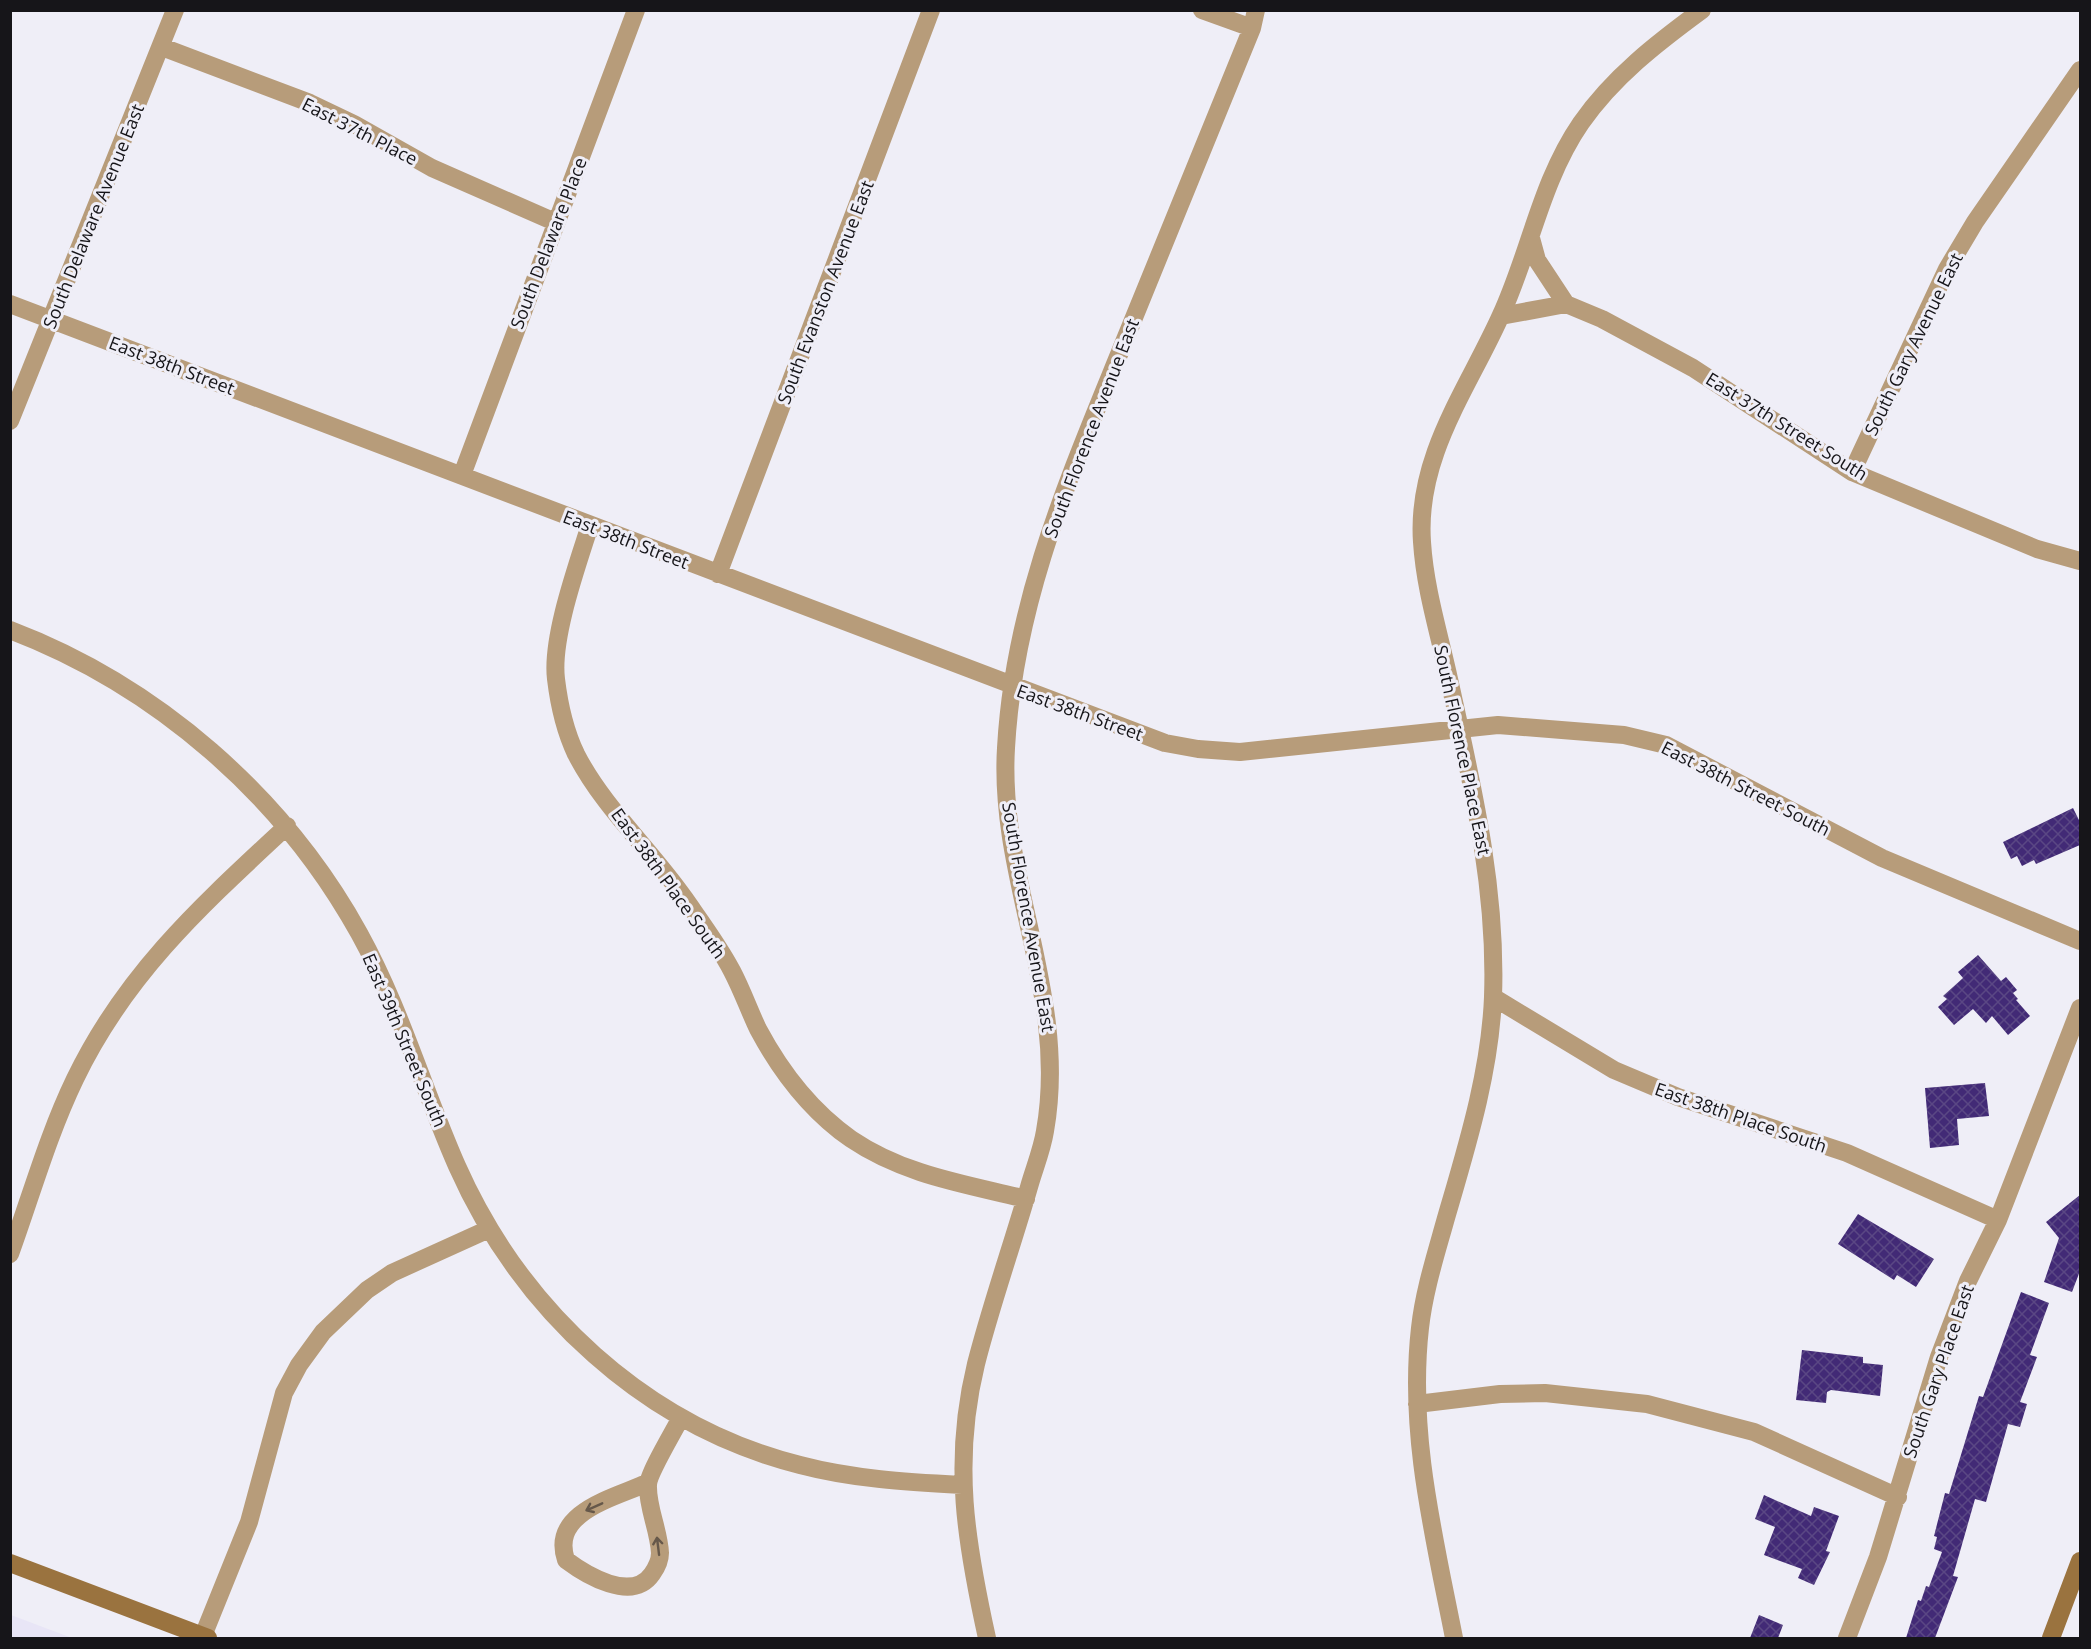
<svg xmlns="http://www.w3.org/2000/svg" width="2091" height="1649" font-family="'Open Sans',sans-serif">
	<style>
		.built { fill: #e8e5f6 }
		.building { fill: url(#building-cross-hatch) }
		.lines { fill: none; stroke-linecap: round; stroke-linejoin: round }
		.street { stroke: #b79c7a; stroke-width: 18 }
		.secondary { stroke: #9a733f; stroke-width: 18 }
		.oneway { stroke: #66584a }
		.labels { text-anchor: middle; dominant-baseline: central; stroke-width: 6; stroke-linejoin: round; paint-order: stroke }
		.street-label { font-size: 18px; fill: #161519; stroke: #efeef7 }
	</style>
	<defs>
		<pattern id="building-cross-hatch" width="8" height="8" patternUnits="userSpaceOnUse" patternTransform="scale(1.5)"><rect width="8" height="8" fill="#422a76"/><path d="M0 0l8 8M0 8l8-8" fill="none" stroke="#5a4784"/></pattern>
	</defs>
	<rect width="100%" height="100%" fill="#efeef7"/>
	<!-- built -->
	<path class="built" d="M11,1615L72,1638H11Z"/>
	<!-- building -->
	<path class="building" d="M2073,808L2080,822V845L2036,864L2034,860L2022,866L2017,856L2011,859L2003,842Z
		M1978,955L2001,981L2006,977L2017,990L2013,993L2018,999L2016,1000L2030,1016L2008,1035L1992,1016L1986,1023L1973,1009L1954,1025L1938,1007L1947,999L1943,996L1963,978L1958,972Z
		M1985,1083L1989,1116L1957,1119L1959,1145L1930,1148L1925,1088Z
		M2080,1195V1271L2072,1292L2044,1282L2059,1238L2046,1222Z
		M1858,1214L1934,1259L1916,1287L1897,1275L1894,1280L1838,1244Z
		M2021,1292L2049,1303L2030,1355L2037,1357L2020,1402L2027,1404L2020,1427L2008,1424L1986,1502L1975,1499L1953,1576L1958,1577L1935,1638H1906L1918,1600L1921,1601L1926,1586L1929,1587L1942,1552L1934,1549L1937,1537L1934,1536L1945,1493L1949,1494L1979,1396L1983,1397Z
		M1802,1350L1863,1357V1363L1883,1365L1880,1396L1831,1390L1827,1392L1826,1403L1796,1400Z
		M1764,1495L1811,1516L1814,1507L1839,1516L1826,1551L1830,1552L1814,1585L1798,1578L1802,1569L1764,1555L1775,1527L1755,1519Z
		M1759,1615L1783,1625L1778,1638H1750Z"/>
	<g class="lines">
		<!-- street -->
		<path class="street" d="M1202,10L1252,28
			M162,47L310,103L354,124L432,168L555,222
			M1531,238L1537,260L1566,304L1602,319L1693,368L1852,472L2037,549L2080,561
			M10,304L1165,743L1198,749L1240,752L1498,725L1624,735L1666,745L1882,858L2080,941
			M1501,316L1566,304
			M10,421L175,10
			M1852,472L1947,269L1975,222L2080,70
			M462,475L636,10
			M590,525C577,566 551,638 556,679C559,704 565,731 576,754C603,807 651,850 685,899C701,922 719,946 732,971C742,990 749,1010 758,1029C781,1072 811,1111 851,1139C904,1175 965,1184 1026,1199
			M718,574L931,10
			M10,630C157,686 283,796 359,933C400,1007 423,1089 457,1166C521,1310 645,1426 800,1465C853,1479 907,1482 962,1485
			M1493,997L1614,1070L1678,1097L1847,1153L1998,1220
			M10,1254C31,1196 48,1135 75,1079C126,973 202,905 287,826
			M1417,1404L1500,1394L1545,1393L1647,1404L1754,1432L1898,1497
			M647,1483C614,1498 550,1512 566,1560C586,1575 632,1603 652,1574C657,1567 660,1560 660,1553C659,1530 647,1507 648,1485C648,1474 674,1431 680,1419
			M203,1636L249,1522L284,1393L299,1365L323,1332L367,1290L392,1273L489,1229
			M987,1638C966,1543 952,1462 976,1364C991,1305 1012,1246 1029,1187C1034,1169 1042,1150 1045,1131C1069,996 998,879 1006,748C1014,603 1068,480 1122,347C1165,241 1209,135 1252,28L1256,10
			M1454,1638C1434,1536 1408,1433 1420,1328C1424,1291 1436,1254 1446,1218C1467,1146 1490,1072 1493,997C1497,888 1472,784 1449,679C1439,633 1425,589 1422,542C1416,456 1468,389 1501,315C1530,252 1541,181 1581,123C1613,77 1657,43 1702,10
			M1847,1638L1878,1557L1939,1357L1968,1281L1998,1220L2080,1008"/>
		<!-- secondary -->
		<path class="secondary" d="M10,1563L208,1638
			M2051,1638L2080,1561"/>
	</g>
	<!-- one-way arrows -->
	<defs><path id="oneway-shaft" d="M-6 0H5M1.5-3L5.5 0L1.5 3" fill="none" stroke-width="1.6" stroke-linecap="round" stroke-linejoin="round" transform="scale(1.5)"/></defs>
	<g class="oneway">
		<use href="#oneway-shaft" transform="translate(594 1507) rotate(156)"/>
		<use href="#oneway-shaft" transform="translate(658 1546) rotate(-97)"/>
	</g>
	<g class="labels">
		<!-- street labels -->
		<g class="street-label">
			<text transform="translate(360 131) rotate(27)">East 37th Place</text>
			<text transform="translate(93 216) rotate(-68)">South Delaware Avenue East</text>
			<text transform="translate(548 243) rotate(-69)">South Delaware Place</text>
			<text transform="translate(825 292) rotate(-69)">South Evanston Avenue East</text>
			<text transform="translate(1913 344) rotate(-64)">South Gary Avenue East</text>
			<text transform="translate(172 365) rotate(21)">East 38th Street</text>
			<text transform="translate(1787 426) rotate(32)">East 37th Street South</text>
			<text transform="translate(1091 428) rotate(-69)">South Florence Avenue East</text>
			<text transform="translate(626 539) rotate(21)">East 38th Street</text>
			<text transform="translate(1080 712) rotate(20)">East 38th Street</text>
			<text transform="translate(1463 750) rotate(78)">South Florence Place East</text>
			<text transform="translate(1746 788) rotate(27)">East 38th Street South</text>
			<text transform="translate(669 883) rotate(54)">East 38th Place South</text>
			<text transform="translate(1029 917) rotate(80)">South Florence Avenue East</text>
			<text transform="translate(405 1040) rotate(67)">East 39th Street South</text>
			<text transform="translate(1741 1117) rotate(19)">East 38th Place South</text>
			<text transform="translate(1938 1371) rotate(-71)">South Gary Place East</text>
		</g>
	</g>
	<!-- border -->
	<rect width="2091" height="1649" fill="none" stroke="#161519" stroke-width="24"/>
</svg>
